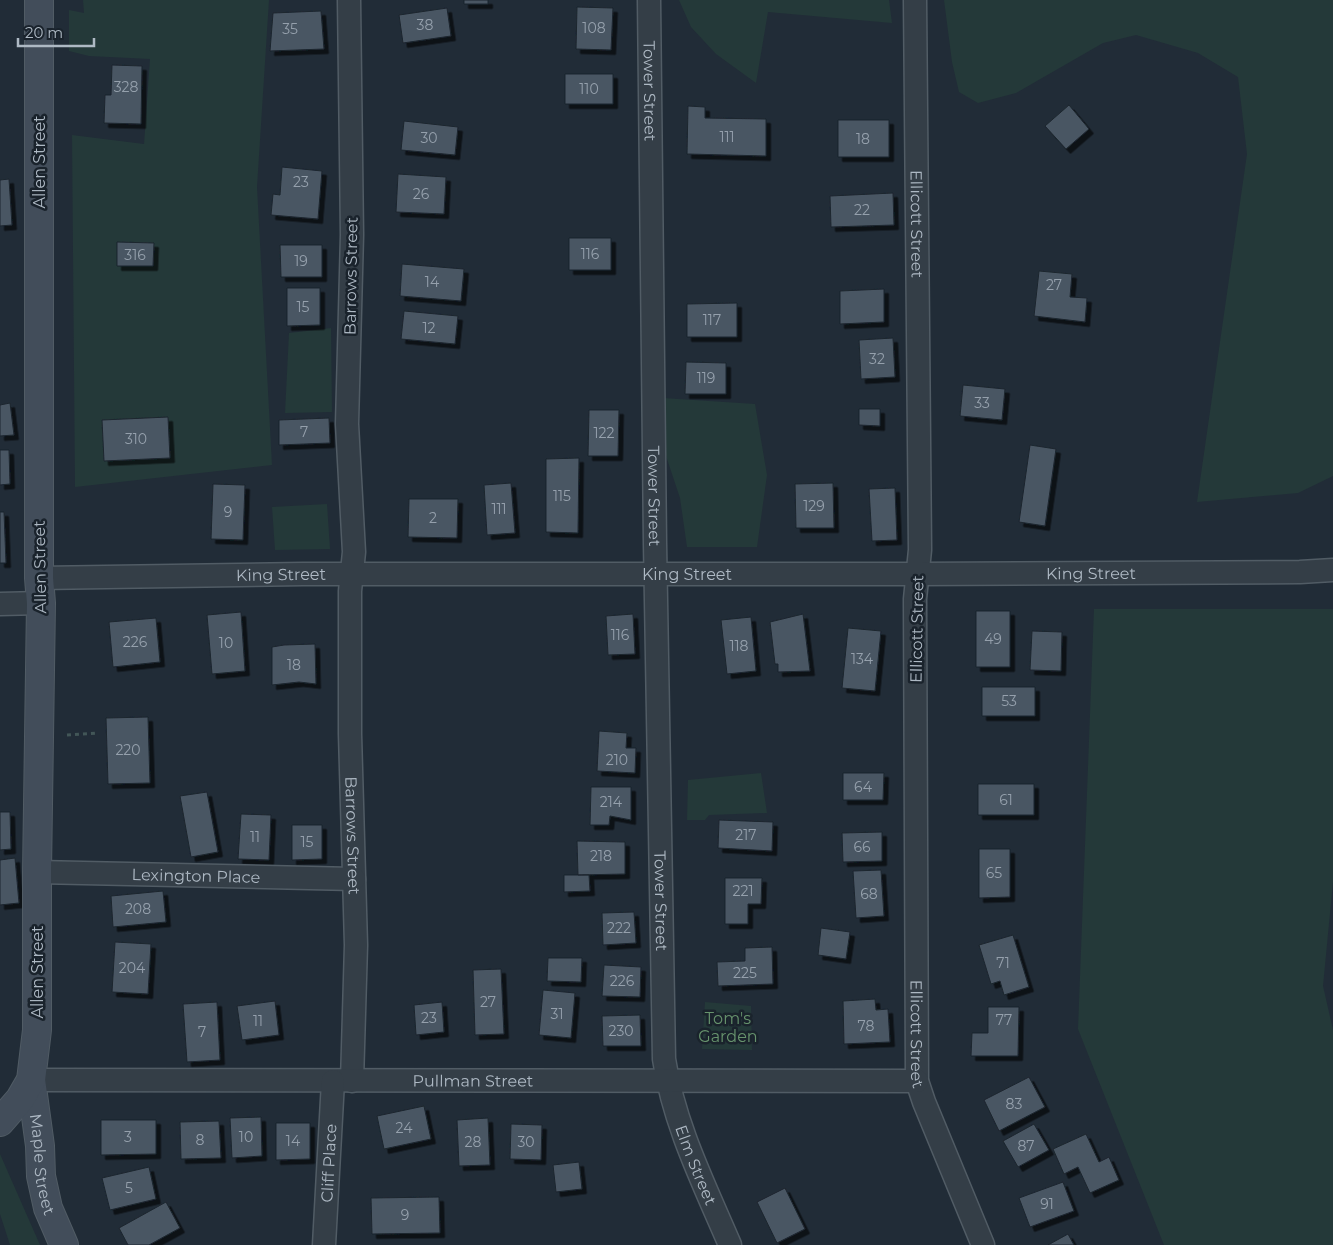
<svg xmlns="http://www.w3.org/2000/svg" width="1333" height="1245" font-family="Montserrat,sans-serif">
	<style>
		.green { fill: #243939 }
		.building { fill: #495663; stroke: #1c252e; filter: url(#shadow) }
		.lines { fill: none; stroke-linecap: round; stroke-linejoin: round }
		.street-casing { stroke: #515c65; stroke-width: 25 }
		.secondary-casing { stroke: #515c65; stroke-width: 30 }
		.path { stroke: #425657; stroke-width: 3; stroke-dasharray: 4 4; stroke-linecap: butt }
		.street { stroke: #343e47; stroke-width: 22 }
		.secondary { stroke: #424d5a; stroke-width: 28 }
		.labels { text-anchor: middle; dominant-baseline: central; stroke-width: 5; stroke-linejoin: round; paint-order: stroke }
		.number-label { font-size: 14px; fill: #95a0ac }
		.street-label { font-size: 16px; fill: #aeb9c4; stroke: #1a232c }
		.park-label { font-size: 16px; fill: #67936d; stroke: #1a232c }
	</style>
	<defs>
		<filter id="shadow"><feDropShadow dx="4.5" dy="4.5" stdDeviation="0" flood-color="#0009"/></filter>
	</defs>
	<rect width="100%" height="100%" fill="#212c37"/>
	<!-- green -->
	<path class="green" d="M83,0H269L257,187L272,465L75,487L72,135L144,144L150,59L89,56L69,51V10L84,13Z
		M679,0H889L892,23L768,12L756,83L716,54L691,27Z
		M944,0H1333V476L1298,493L1197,502L1247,154L1238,77L1198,53L1136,35L1103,43L1016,93L978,103L959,92L952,62Z
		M331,328L332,412L285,413L289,333Z
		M663,398L755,404L767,475L757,547H687L680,498L664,450Z
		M327,504L330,549L275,550L272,507Z
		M1094,609H1333V882L1323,986L1333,1030V1245H1164L1078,1029Z
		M761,773L767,813L709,815L705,820H687L688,780Z
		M705,1002L751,1006L752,1050L702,1049Z
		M0,1154L40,1245H10L0,1214Z"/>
	<!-- building -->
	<path class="building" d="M464,0H488V4H464Z
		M577,7L613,8L611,50L576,49Z
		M447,8L451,36L403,43L399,15Z
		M321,11L324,49L270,51L273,13Z
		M112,65L142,66L141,124L104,123L105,95H111Z
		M565,74H613V104H565Z
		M1069,105L1089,129L1066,149L1045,126Z
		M688,106L705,107V118L766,119V156L687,154Z
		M838,120H889V157H838Z
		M404,121L458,127L455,155L401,150Z
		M282,167L322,171L318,219L271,215L273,194L280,195Z
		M398,174L446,177L444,214L396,212Z
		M9,179L12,225L0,226V180Z
		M893,193L894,225L831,227L830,196Z
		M569,238H611V270H569Z
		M117,242L154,243L153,266H117Z
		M280,245H322V277H281Z
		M402,264L464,269L461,301L400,296Z
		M1039,271L1072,274L1070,297L1087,298L1085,322L1034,316Z
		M287,288H320V325L287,326Z
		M884,289V322L840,324V291Z
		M737,303V337H687V304Z
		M404,311L458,316L455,344L401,339Z
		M893,338L895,377L861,379L859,340Z
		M686,362L726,363V394H685Z
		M963,385L1005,389L1002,420L960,416Z
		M10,403L14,435L0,436V405Z
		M859,409H880V426L859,425Z
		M589,410H619L618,456H588Z
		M168,417L170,458L104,461L102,420Z
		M329,418L330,443L279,445V420Z
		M1030,445L1056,449L1045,526L1019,522Z
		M0,450H9L10,484L0,485Z
		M579,458L578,533L546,532V459Z
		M511,483L515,533L487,535L484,485Z
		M833,483L834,528H796L795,484Z
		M213,484L245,485L243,540L211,539Z
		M895,488L897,540L872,541L869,489Z
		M409,499H458L457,538L408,537Z
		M0,512H4L6,563H0Z
		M976,611H1010V667H976Z
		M241,612L245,671L212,674L207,615Z
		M633,614L635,654L608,655L606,616Z
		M803,614L810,671L778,672V664H775L770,622Z
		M751,617L756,671L727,674L721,620Z
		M156,618L160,662L113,667L109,622Z
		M848,628L881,631L875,691L842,688Z
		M1032,631L1062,632L1061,671L1030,670Z
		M315,644L316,684L299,682L272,685V647L284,645Z
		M982,687H1035V716H982Z
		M148,717L150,783L108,784L106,718Z
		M599,731L627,733L626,748H636L635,773L597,771Z
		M843,773H884L883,800H843Z
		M978,784H1034V815H978Z
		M591,787H631V820L610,816L609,825H590Z
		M207,792L218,852L191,857L180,796Z
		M0,812H10L11,849L0,850Z
		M241,814L271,815L269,860L238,859Z
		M719,820L773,822L772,851L718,848Z
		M292,825H322V859L292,860Z
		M882,832V861L843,862L842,833Z
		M577,841L625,842V874L578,875Z
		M979,849H1010V897L979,898Z
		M15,858L19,903L0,905V860Z
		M881,870L884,916L856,918L853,871Z
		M564,875H589L590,891L564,892Z
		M725,878H762L761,904H748V924H725Z
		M163,891L166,922L113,927L111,896Z
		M634,912L636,943L603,945L602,913Z
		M821,928L850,932L846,959L818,955Z
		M1013,935L1029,987L1004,995L1000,981L991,984L979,945Z
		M115,942L151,944L148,994L112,992Z
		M772,947L773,984L718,986L717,962L745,961V948Z
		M548,958H582L581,982L547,981Z
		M604,965L641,967L640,997L602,996Z
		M501,969L504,1034L475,1035L473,970Z
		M543,990L575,993L571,1038L539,1035Z
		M875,999L876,1010L888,1009L890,1042L844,1044L843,1001Z
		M275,1001L279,1035L242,1040L237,1006Z
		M217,1002L220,1060L187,1062L183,1004Z
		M442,1002L444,1032L416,1035L414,1005Z
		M988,1007H1019L1018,1056H971L972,1033H988Z
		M640,1015L641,1046H603L602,1016Z
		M1029,1077L1045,1107L999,1131L984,1100Z
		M424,1106L431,1139L384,1149L377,1116Z
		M261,1117L262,1156L232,1158L230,1118Z
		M488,1118L490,1165L459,1166L457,1120Z
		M101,1120H156V1154L101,1155Z
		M219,1121L221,1158L181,1159L180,1122Z
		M276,1123H310V1159L276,1160Z
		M511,1124L542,1125L541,1160L510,1159Z
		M1034,1124L1049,1150L1018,1167L1003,1141Z
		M1086,1134L1099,1162L1109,1157L1119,1180L1090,1193L1078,1167L1064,1174L1053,1149Z
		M579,1162L582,1189L556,1192L553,1165Z
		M149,1167L156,1199L110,1210L102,1178Z
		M1063,1182L1074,1211L1030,1227L1019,1198Z
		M785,1188L805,1229L777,1243L757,1202Z
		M439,1197L440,1233L372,1234L371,1198Z
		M166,1202L180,1228L149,1245H128L119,1228Z
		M1068,1234L1074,1245H1048Z"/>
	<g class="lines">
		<defs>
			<g id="street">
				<path id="s1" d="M349,0L352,235L347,424L354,552L350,591V734L356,945L352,1081"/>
				<path id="s2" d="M649,0L655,543L664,1059C674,1125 704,1184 730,1245"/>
				<path id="s3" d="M915,0L920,550L915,599L917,1081L924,1102L983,1245"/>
				<path id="s4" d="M39,578L303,574H917L1300,572L1333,570"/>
				<path d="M0,604L41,603"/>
				<path id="s5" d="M37,872L354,879"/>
				<path id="s6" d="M31,1080L917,1081"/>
				<path id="s7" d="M324,1245L333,1081"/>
			</g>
			<g id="secondary">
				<path id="s8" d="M31,1080L40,1146L41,1176L48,1208L64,1245"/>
				<path d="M0,1122L20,1099L31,1080L37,1030V872L41,603L39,578V0"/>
			</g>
		</defs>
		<!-- street casing -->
		<use href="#street" class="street-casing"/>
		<!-- secondary casing -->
		<use href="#secondary" class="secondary-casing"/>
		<!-- path -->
		<path class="path" d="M67,735L97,733"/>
		<!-- street -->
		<use href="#street" class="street"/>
		<!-- secondary -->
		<use href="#secondary" class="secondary"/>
	</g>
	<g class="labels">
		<!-- number labels -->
		<g class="number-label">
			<text x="425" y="25">38</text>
			<text x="594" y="28">108</text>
			<text x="290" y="29">35</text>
			<text x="126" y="87">328</text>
			<text x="589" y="89">110</text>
			<text x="727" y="137">111</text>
			<text x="429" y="138">30</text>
			<text x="863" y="139">18</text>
			<text x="301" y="182">23</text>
			<text x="421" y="194">26</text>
			<text x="862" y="210">22</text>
			<text x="590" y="254">116</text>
			<text x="135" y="255">316</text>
			<text x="301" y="261">19</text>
			<text x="432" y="282">14</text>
			<text x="1054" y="285">27</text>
			<text x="303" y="307">15</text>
			<text x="712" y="320">117</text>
			<text x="429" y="328">12</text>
			<text x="877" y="359">32</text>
			<text x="706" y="378">119</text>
			<text x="982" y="403">33</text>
			<text x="304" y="432">7</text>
			<text x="604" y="433">122</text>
			<text x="136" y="439">310</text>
			<text x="562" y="496">115</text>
			<text x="814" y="506">129</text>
			<text x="499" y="509">111</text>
			<text x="228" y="512">9</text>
			<text x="433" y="518">2</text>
			<text x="620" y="635">116</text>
			<text x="993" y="639">49</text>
			<text x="135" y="642">226</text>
			<text x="226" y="643">10</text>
			<text x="739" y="646">118</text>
			<text x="862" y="659">134</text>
			<text x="294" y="665">18</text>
			<text x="1009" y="701">53</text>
			<text x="128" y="750">220</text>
			<text x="617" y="760">210</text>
			<text x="863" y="787">64</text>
			<text x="1006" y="800">61</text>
			<text x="611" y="802">214</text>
			<text x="746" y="835">217</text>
			<text x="255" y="837">11</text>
			<text x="307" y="842">15</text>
			<text x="862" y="847">66</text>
			<text x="601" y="856">218</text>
			<text x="994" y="873">65</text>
			<text x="743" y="891">221</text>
			<text x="869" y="894">68</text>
			<text x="138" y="909">208</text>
			<text x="619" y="928">222</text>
			<text x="1003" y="963">71</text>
			<text x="132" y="968">204</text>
			<text x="745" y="973">225</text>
			<text x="622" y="981">226</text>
			<text x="488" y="1002">27</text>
			<text x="557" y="1014">31</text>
			<text x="429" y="1018">23</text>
			<text x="1004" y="1020">77</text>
			<text x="258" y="1021">11</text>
			<text x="866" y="1026">78</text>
			<text x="621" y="1031">230</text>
			<text x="202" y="1032">7</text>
			<text x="1014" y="1104">83</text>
			<text x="404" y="1128">24</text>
			<text x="128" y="1137">3</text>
			<text x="246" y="1137">10</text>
			<text x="200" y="1140">8</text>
			<text x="293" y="1141">14</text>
			<text x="473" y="1142">28</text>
			<text x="526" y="1142">30</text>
			<text x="1026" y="1146">87</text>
			<text x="129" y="1188">5</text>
			<text x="1047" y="1204">91</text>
			<text x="405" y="1215">9</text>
		</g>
		<!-- street labels -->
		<g class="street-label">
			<text stroke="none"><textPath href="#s2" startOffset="91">Tower Street</textPath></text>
			<text transform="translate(39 162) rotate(-90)">Allen Street</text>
			<text stroke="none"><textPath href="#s3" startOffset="224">Ellicott Street</textPath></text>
			<text transform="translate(351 276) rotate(-89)">Barrows Street</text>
			<text stroke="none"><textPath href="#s2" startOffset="496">Tower Street</textPath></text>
			<text transform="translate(40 567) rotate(-91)">Allen Street</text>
			<text stroke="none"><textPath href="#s4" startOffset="1052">King Street</textPath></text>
			<text stroke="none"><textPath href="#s4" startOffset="242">King Street</textPath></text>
			<text stroke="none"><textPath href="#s4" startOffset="648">King Street</textPath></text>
			<text transform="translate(917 629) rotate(-89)">Ellicott Street</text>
			<text stroke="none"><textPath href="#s1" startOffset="836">Barrows Street</textPath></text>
			<text stroke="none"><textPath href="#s5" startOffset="159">Lexington Place</textPath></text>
			<text stroke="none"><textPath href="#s2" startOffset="901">Tower Street</textPath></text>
			<text transform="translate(37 972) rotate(-90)">Allen Street</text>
			<text stroke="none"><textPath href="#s3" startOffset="1034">Ellicott Street</textPath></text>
			<text stroke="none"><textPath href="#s6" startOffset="442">Pullman Street</textPath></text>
			<text stroke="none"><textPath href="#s8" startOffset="85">Maple Street</textPath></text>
			<text stroke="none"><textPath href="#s7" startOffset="82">Cliff Place</textPath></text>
			<text stroke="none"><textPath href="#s2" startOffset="1170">Elm Street</textPath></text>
		</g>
		<!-- park labels -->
		<g class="park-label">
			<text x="728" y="1018">Tom's<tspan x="728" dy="18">Garden</tspan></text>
		</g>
	</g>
	<!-- scale -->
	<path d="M18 38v8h76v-8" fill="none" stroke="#aeb9c4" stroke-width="2.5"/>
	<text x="25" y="38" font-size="15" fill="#aeb9c4" stroke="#1a232c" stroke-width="4" paint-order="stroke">20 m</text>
</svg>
